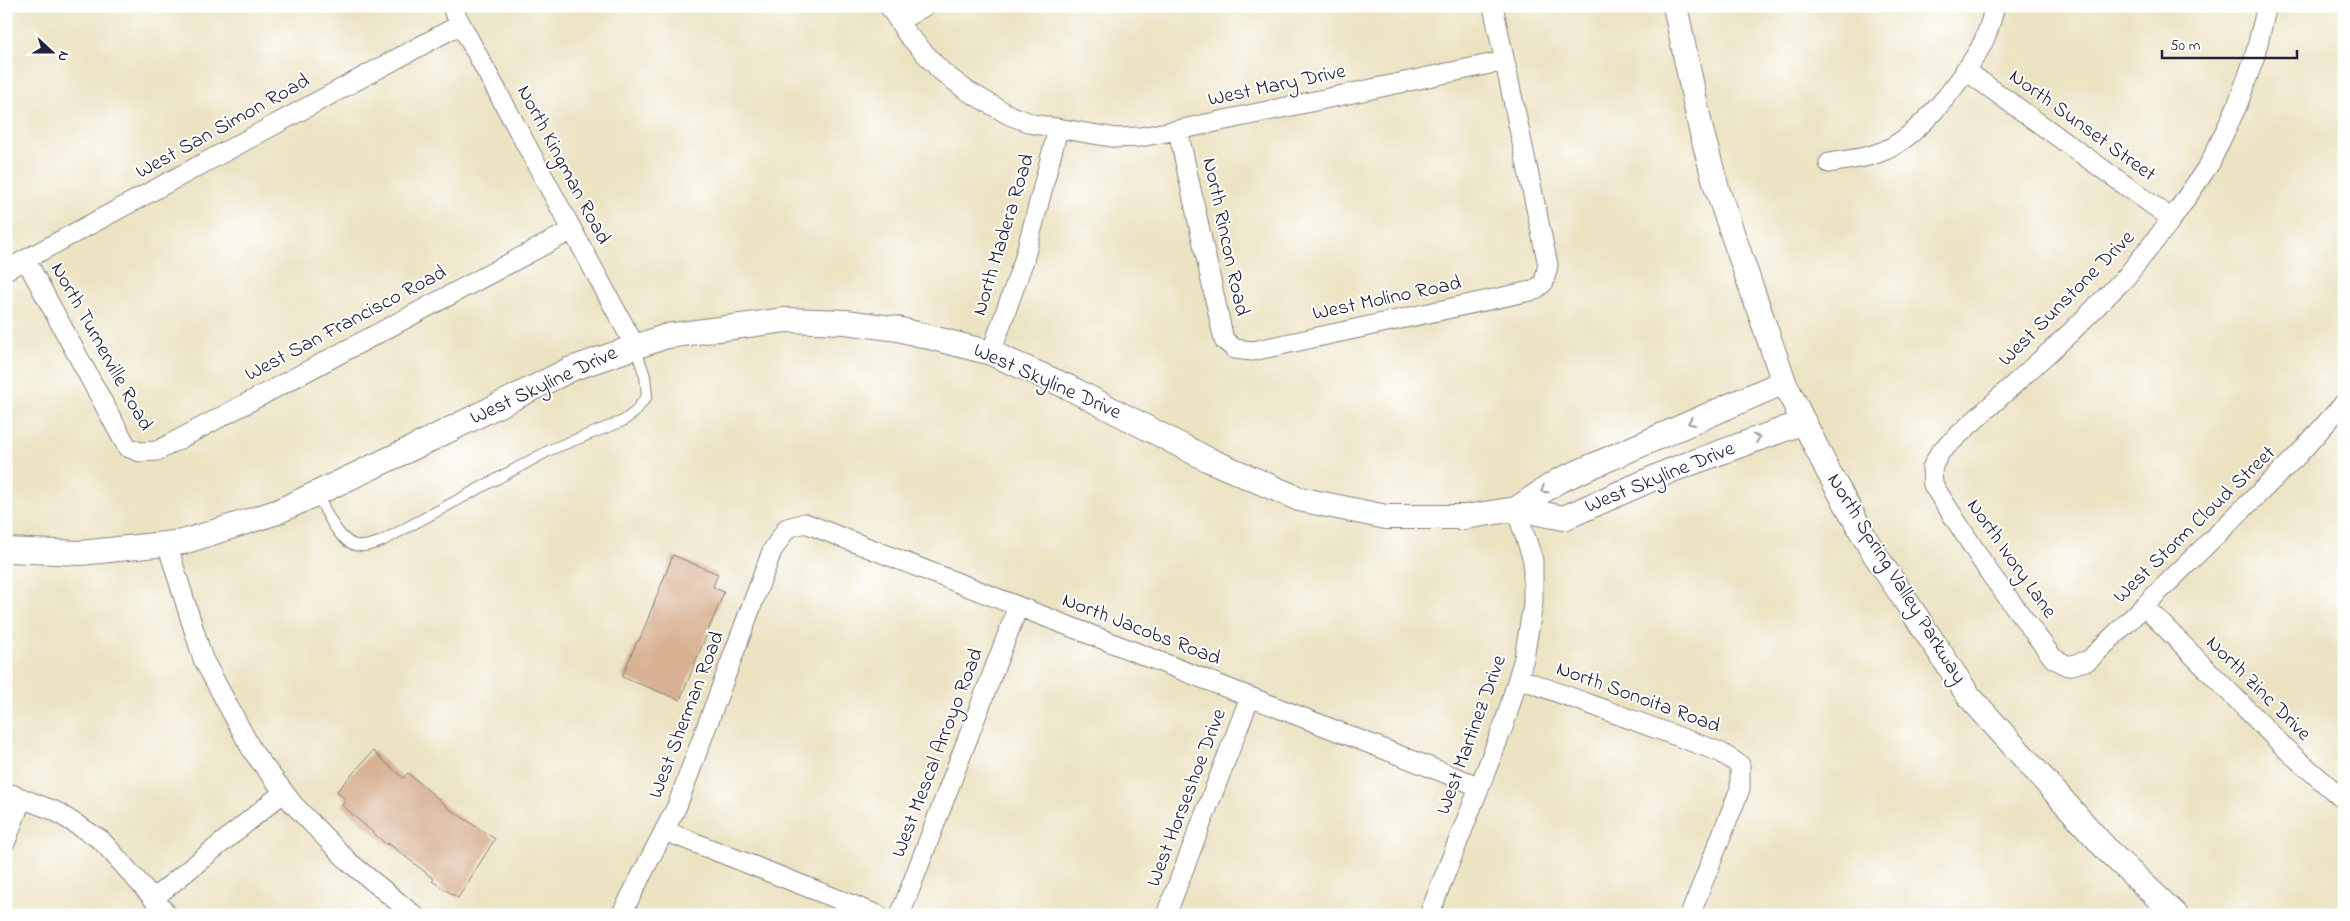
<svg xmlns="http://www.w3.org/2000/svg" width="2350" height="921" font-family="'Indie Flower',sans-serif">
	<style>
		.building { fill: #d8b192 }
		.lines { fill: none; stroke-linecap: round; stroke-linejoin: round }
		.service-casing { stroke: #87827f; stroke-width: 12 }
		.minor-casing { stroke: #87827f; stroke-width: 21 }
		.tertiary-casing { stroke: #87827f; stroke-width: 26 }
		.service { stroke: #fff; stroke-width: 10 }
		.minor { stroke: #fff; stroke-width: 19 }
		.tertiary { stroke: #fff; stroke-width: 24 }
		.oneway { stroke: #9c9ca7 }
		.labels { text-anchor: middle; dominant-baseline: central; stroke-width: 4; stroke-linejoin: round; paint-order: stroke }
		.street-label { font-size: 21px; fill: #22223b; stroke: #fff }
	</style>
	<rect width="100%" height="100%" fill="#fff"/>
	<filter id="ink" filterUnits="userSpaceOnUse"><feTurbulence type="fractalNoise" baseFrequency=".02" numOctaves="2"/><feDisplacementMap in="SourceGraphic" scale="10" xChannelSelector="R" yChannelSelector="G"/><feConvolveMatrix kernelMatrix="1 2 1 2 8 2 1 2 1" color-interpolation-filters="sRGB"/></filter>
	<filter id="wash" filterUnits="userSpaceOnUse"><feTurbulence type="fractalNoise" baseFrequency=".0096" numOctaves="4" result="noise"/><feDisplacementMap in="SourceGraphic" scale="20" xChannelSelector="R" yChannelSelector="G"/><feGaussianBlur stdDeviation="1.12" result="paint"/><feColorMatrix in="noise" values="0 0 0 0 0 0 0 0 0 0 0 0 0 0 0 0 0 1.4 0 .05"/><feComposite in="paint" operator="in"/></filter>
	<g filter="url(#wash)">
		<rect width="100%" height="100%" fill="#ece3c3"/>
		<g id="blocks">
			<!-- building -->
			<path class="building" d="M673,555L718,574L713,587L724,592L680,700L622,677L637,641H639Z
				M373,751L403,778L408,773L451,810L495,839L458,898L432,881L434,879L388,843L387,845L342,805L346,800L337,791Z"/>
		</g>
	</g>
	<g filter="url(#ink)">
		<use href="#blocks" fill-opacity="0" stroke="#87827f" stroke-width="1"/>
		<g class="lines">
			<defs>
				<path id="service" d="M317,493C325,510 340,548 363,546C369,546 376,543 382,541L552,449L623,421L635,412L647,396L645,376L635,347"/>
				<path id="minor" d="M451,6L635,346
					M889,6L907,34L941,71L966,90L1009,115L1033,124L1117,138L1140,137L1178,130L1504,61
					M2267,6L2254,59L2237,106L2210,163L2172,219L2126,277L2070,333L1940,452L1932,468L1933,485L1991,575L2053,658L2068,666L2089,660L2298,455L2344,403
					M899,21L925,6
					M1965,70L2172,219
					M1178,130L1224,340L1235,349L1253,351L1535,290L1544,282L1548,265L1493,6
					M1829,163C1845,160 1863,159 1878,153C1916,141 1959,84 1979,50C1987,37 1991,21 1995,6
					M26,260L127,447L140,452L157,451L572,230
					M6,270L461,24
					M991,353L1024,260L1058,129
					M167,544L203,659L253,752L293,804L349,862L414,915
					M2144,606L2289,752L2344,800
					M1518,678L1720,752L1740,765V789L1690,915
					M6,792L55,811L101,840L168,915
					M665,831L878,915
					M6,841L22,798
					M154,898L284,792
					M621,915L677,806L772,551L787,528L805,523L1478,786
					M900,915L1018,607
					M1166,915L1250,697
					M1429,915L1505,722L1524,658L1533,604V560L1516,509"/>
				<path id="tertiary" d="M1675,6L1701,130L1717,189L1784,382L1827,469L1870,547L1968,695L2109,852L2176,915
					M1516,509L1558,481L1784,382
					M6,550L81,553L183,542L277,512L423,443L571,369L667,336L785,320L846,322L898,329L991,353L1068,387L1207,459L1299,499L1386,517H1465L1516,509L1564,518L1672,470L1804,422"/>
			</defs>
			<!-- service casing -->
			<use href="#service" class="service-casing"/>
			<!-- minor casing -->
			<use href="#minor" class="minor-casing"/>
			<!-- tertiary casing -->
			<use href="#tertiary" class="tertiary-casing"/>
			<!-- service -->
			<use href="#service" class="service"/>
			<!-- minor -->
			<use href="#minor" class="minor"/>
			<!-- tertiary -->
			<use href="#tertiary" class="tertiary"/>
		</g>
		<!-- one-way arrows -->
		<defs><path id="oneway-chevron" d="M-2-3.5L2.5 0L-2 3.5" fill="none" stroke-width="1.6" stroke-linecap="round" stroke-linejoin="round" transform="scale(1.25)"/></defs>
		<g class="oneway">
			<use href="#oneway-chevron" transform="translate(1691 422) rotate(157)"/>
			<use href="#oneway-chevron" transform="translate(1757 438) rotate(-20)"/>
			<use href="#oneway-chevron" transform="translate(1544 490) rotate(147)"/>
		</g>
	</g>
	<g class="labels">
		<!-- street labels -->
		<g class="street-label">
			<text transform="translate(1277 86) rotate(-12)">West Mary Drive</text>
			<text transform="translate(2082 126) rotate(36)">North Sunset Street</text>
			<text transform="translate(223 127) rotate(-29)">West San Simon Road</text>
			<text transform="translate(563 165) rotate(62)">North Kingman Road</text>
			<text transform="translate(1004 235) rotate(-73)">North Madera Road</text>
			<text transform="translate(1225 237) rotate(78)">North Rincon Road</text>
			<text transform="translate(1387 299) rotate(-12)">West Molino Road</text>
			<text transform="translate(2067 299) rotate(-45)">West Sunstone Drive</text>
			<text transform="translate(346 324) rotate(-28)">West San Francisco Road</text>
			<text transform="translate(101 347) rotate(61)">North Turnerville Road</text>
			<text transform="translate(1047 382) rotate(24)">West Skyline Drive</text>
			<text transform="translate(544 386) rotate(-25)">West Skyline Drive</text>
			<text transform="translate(1660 478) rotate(-22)">West Skyline Drive</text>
			<text transform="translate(2195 525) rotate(-44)">West Storm Cloud Street</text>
			<text transform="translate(2011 559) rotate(55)">North Ivory Lane</text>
			<text transform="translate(1896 579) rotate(58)">North Spring Valley Parkway</text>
			<text transform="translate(1141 630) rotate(21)">North Jacobs Road</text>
			<text transform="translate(2258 689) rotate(45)">North Zinc Drive</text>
			<text transform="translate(1638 698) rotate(20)">North Sonoita Road</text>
			<text transform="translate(687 715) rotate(-69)">West Sherman Road</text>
			<text transform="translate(1472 735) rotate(-70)">West Martinez Drive</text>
			<text transform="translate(938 753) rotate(-69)">West Mescal Arroyo Road</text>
			<text transform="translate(1187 798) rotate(-69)">West Horseshoe Drive</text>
		</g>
	</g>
	<!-- margin -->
	<rect width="2350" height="921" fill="none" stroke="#fff" stroke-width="25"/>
	<!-- north arrow -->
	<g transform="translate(52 52) rotate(111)" stroke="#ffffff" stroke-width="4" paint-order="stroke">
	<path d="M0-4L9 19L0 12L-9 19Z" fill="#22223b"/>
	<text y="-8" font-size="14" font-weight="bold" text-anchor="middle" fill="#22223b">N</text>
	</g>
	<!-- scale -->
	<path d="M2162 50v8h135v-8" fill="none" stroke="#22223b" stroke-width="2.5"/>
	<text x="2170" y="50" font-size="15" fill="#22223b" stroke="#ffffff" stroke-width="4" paint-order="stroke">50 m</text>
</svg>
